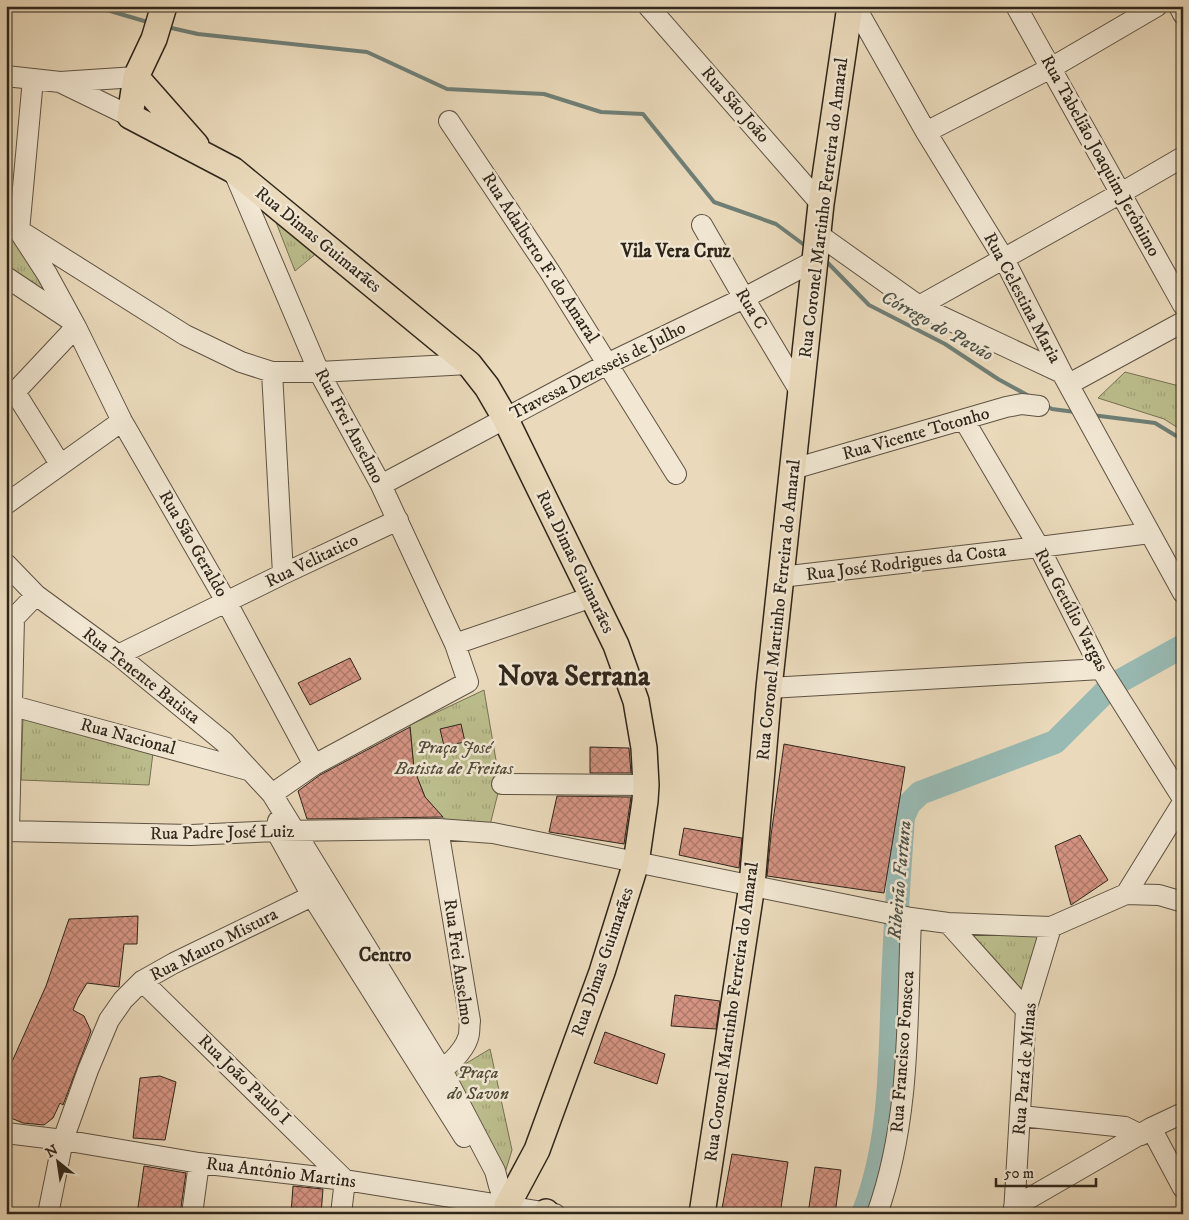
<svg xmlns="http://www.w3.org/2000/svg" width="1189" height="1220" font-family="'IM FELL DW Pica',serif">
	<style>
		.park { fill: url(#park-tufts); stroke: #767254 }
		.lines { fill: none; stroke-linecap: round; stroke-linejoin: round }
		.stream { stroke: #6e7f76; stroke-width: 4 }
		.river { stroke: #98bab3; stroke-width: 24 }
		.building { fill: url(#building-cross-hatch); stroke: #2f261b }
		.minor-casing { stroke: #5e5343; stroke-width: 22 }
		.major-casing { stroke: #2f261b; stroke-width: 28 }
		.minor { stroke: #f1e7d3; stroke-width: 20 }
		.major { stroke: #eadabb; stroke-width: 25 }
		.labels { text-anchor: middle; dominant-baseline: central; stroke-width: 5; stroke-linejoin: round; paint-order: stroke }
		.street-label { font-size: 18px; fill: #2f261b; stroke: #f1e7d3 }
		.park-label { font-size: 18px; font-style: italic; fill: #524c38; stroke: #f1e7d3 }
		.neighbourhood-label { font-size: 19px; font-weight: bold; fill: #2f261b; stroke: #f1e7d3 }
		.water-label { font-size: 19px; font-style: italic; fill: #4e5249; stroke: #f1e7d3 }
		.town-label { font-size: 28px; font-weight: bold; fill: #2f261b; stroke: #f1e7d3 }
	</style>
	<defs>
		<pattern id="park-tufts" width="24" height="20" patternUnits="userSpaceOnUse" patternTransform="scale(1.25)"><rect width="24" height="20" fill="#bcbe8d"/><path d="M3 7l-1-3M5 7V3M7 7l1-3M15 17l-1-3M17 17v-4M19 17l1-3" fill="none" stroke="#a2a379"/></pattern>
		<pattern id="building-cross-hatch" width="8" height="8" patternUnits="userSpaceOnUse" patternTransform="scale(1.25)"><rect width="8" height="8" fill="#d59483"/><path d="M0 0l8 8M0 8l8-8" fill="none" stroke="#ad796a"/></pattern>
	</defs>
	<rect width="100%" height="100%" fill="#eadabb"/>
	<filter id="stains"><feTurbulence type="fractalNoise" baseFrequency=".004" numOctaves="4"/><feColorMatrix values="0 0 0 0 .2 0 0 0 0 .09 0 0 0 0 .02 0 0 0 .5 -.17"/></filter>
	<radialGradient id="worn" r=".72"><stop offset=".6" stop-color="#630" stop-opacity="0"/><stop offset="1" stop-color="#630" stop-opacity=".3"/></radialGradient>
	<!-- park -->
	<path class="park" d="M267,199L324,247L295,271Z
		M6,229L20,233L70,318L6,276Z
		M1125,372L1183,387V431L1164,419L1098,398Z
		M484,690L497,766L498,793L490,825L447,822L425,797L414,769L410,725Z
		M23,715L154,745L149,785L21,780Z
		M966,927L1047,934L1028,996Z
		M490,1049L512,1150L504,1176L450,1073Z"/>
	<g class="lines">
		<!-- stream -->
		<path class="stream" d="M93,6L151,23
			M167,27L198,34L367,52L447,89L544,94L601,112L643,114L714,202L776,224L807,247
			M825,260L869,305L945,344L998,379L1029,396
			M1046,406L1052,409L1075,412
			M1092,415L1155,423L1183,440"/>
		<!-- river -->
		<path class="river" d="M863,1214C892,1142 890,1061 893,985C895,929 899,873 903,817L909,804L920,793L1055,742L1111,686L1183,646"/>
	</g>
	<!-- building -->
	<path class="building" d="M350,658L361,679L310,705L298,683Z
		M461,724L465,742L444,746L440,729Z
		M410,727L414,769L425,797L443,817L307,819L298,791L320,775Z
		M784,744L905,767L884,893L767,876L771,835Z
		M590,747L629,748L631,773H590Z
		M557,796L631,797L624,844L549,832Z
		M684,828L742,838L739,868L679,855Z
		M1080,835L1108,880L1071,905L1055,846Z
		M138,916L137,944H124L119,987L87,983L78,998L73,1010L84,1016L91,1031L63,1105L60,1103L53,1118L44,1125L23,1123L6,1116V1075L46,986L69,919Z
		M675,995L720,1001L716,1029L671,1026Z
		M605,1032L665,1054L657,1084L594,1063Z
		M160,1076L176,1082L165,1140L133,1138L140,1078Z
		M732,1154L788,1162L780,1214H721Z
		M144,1166L186,1173L180,1214H137Z
		M815,1167L841,1170L835,1214H808Z
		M293,1186L323,1189L321,1214H291Z"/>
	<g class="lines">
		<defs>
			<path id="minor" d="M648,6L821,204
				M1016,6L1183,305
				M1179,6L1183,14
				M856,8L926,132L1004,259L1062,373L1183,593
				M6,76L60,82L136,77
				M62,83L130,116
				M449,121L550,272L676,474
				M926,132L1051,68L1157,6
				M233,170L319,372L381,485L455,644L468,682L314,765L272,794
				M702,225L744,298L801,393
				M19,231L47,274L76,327L122,421L227,603L314,765
				M19,231L33,79
				M25,234L185,335L241,362L272,372H319L469,364
				M819,235L919,306L1062,373
				M6,277L72,321
				M919,306L1121,193L1183,157
				M272,372L283,574
				M1069,384L1183,322
				M15,392L60,464
				M6,398L15,392L76,327
				M964,420L1039,547L1101,669L1183,799
				M793,469L1006,407L1022,404L1039,406
				M381,485L609,363L744,298L816,260
				M6,504L122,421
				M6,564L36,595L118,655L224,742L272,794L442,1070L495,1171L499,1186L507,1206
				M781,577L1039,547L1150,533
				M455,644L592,597
				M118,655L283,574L398,520
				M769,688L1101,669
				M6,704L248,770
				M502,784L646,785
				M278,821L276,831L312,896L464,1137
				M6,831L191,835L276,831L438,829L493,833L911,918L948,923L1051,927L1126,894L1183,802
				M9,831L14,618L36,595
				M1126,894L1159,895L1183,902
				M948,923L1026,1010
				M142,981L345,1180L341,1214
				M432,1077C445,1069 463,1053 468,1038C470,1033 469,1026 470,1021L438,829
				M1021,1116L1125,1127L1141,1135
				M1151,1128L1183,1188
				M6,1133L63,1140L199,1163L345,1180L555,1214
				M1014,1207L1151,1128L1183,1113
				M48,1214L63,1140L88,1070L109,1020L123,1000L142,981L174,963L312,896
				M192,1214L199,1163
				M877,1214C911,1119 907,1017 911,918
				M1014,1214L1026,1010L1051,927"/>
			<path id="major" d="M164,6L154,39L136,77L130,116L233,170L469,364L487,387L505,418L616,645L636,701L644,748L646,785L645,801L636,863L602,972L537,1150L507,1206L509,1214
				M136,77L196,145
				M545,1214L546,1212
				M702,1214L752,885L769,688L821,204L850,6"/>
		</defs>
		<!-- minor casing -->
		<use href="#minor" class="minor-casing"/>
		<!-- major casing -->
		<use href="#major" class="major-casing"/>
		<!-- minor -->
		<use href="#minor" class="minor"/>
		<!-- major -->
		<use href="#major" class="major"/>
	</g>
	<g class="labels">
		<!-- street labels -->
		<g class="street-label">
			<text transform="translate(735 105) rotate(49)">Rua São João</text>
			<text transform="translate(1100 156) rotate(61)">Rua Tabelião Joaquim Jerônimo</text>
			<text transform="translate(824 208) rotate(-83)">Rua Coronel Martinho Ferreira do Amaral</text>
			<text transform="translate(318 240) rotate(39)">Rua Dimas Guimarães</text>
			<text transform="translate(540 258) rotate(57)">Rua Adalberto F. do Amaral</text>
			<text transform="translate(1022 298) rotate(62)">Rua Celestina Maria</text>
			<text transform="translate(751 309) rotate(59)">Rua C</text>
			<text transform="translate(598 371) rotate(-27)">Travessa Dezesseis de Julho</text>
			<text transform="translate(349 426) rotate(62)">Rua Frei Anselmo</text>
			<text transform="translate(916 434) rotate(-16)">Rua Vicente Totonho</text>
			<text transform="translate(193 544) rotate(60)">Rua São Geraldo</text>
			<text transform="translate(312 561) rotate(-26)">Rua Velitatico</text>
			<text transform="translate(575 562) rotate(64)">Rua Dimas Guimarães</text>
			<text transform="translate(906 563) rotate(-7)">Rua José Rodrigues da Costa</text>
			<text transform="translate(779 610) rotate(-84)">Rua Coronel Martinho Ferreira do Amaral</text>
			<text transform="translate(1071 610) rotate(62)">Rua Getúlio Vargas</text>
			<text transform="translate(141 676) rotate(38)">Rua Tenente Batista</text>
			<text transform="translate(128 737) rotate(15)">Rua Nacional</text>
			<text transform="translate(222 833) rotate(-1)">Rua Padre José Luiz</text>
			<text transform="translate(214 945) rotate(-27)">Rua Mauro Mistura</text>
			<text transform="translate(458 962) rotate(82)">Rua Frei Anselmo</text>
			<text transform="translate(603 962) rotate(-71)">Rua Dimas Guimarães</text>
			<text transform="translate(732 1012) rotate(-82)">Rua Coronel Martinho Ferreira do Amaral</text>
			<text transform="translate(903 1052) rotate(-86)">Rua Francisco Fonseca</text>
			<text transform="translate(1025 1069) rotate(-85)">Rua Pará de Minas</text>
			<text transform="translate(244 1080) rotate(44)">Rua João Paulo I</text>
			<text transform="translate(281 1173) rotate(7)">Rua Antônio Martins</text>
		</g>
		<!-- park labels -->
		<g class="park-label">
			<text x="454" y="748">Praça José<tspan x="454" dy="21">Batista de Freitas</tspan></text>
			<text x="478" y="1073">Praça<tspan x="478" dy="21">do Savon</tspan></text>
		</g>
		<!-- neighbourhood labels -->
		<g class="neighbourhood-label">
			<text x="676" y="251">Vila Vera Cruz</text>
			<text x="385" y="955">Centro</text>
		</g>
		<!-- water labels -->
		<g class="water-label">
			<text transform="translate(937 326) rotate(29)">Córrego do Pavão</text>
			<text transform="translate(900 880) rotate(-85)">Ribeirão Fartura</text>
		</g>
		<!-- town labels -->
		<g class="town-label">
			<text x="574" y="676">Nova Serrana</text>
		</g>
	</g>
	<!-- margin -->
	<rect width="1189" height="1220" fill="none" stroke="#eadabb" stroke-width="25"/>
	<rect x="8" y="8" width="1174" height="1205" fill="none" stroke="#2f261b" stroke-width="2.5"/>
	<rect x="12" y="12" width="1164" height="1195" fill="none" stroke="#2f261b"/>
	<!-- north arrow -->
	<g transform="translate(58 1162) rotate(330)" stroke="#f1e7d3" stroke-width="4" paint-order="stroke">
	<path d="M0-4L9 19L0 12L-9 19Z" fill="#2f261b"/>
	<text y="-8" font-size="14" font-weight="bold" text-anchor="middle" fill="#2f261b">N</text>
	</g>
	<!-- scale -->
	<path d="M996 1178v8h100v-8" fill="none" stroke="#2f261b" stroke-width="2.5"/>
	<text x="1004" y="1178" font-size="15" fill="#2f261b" stroke="#f1e7d3" stroke-width="4" paint-order="stroke">50 m</text>
	<rect width="100%" height="100%" filter="url(#stains)"/>
	<rect width="100%" height="100%" fill="url(#worn)"/>
</svg>
